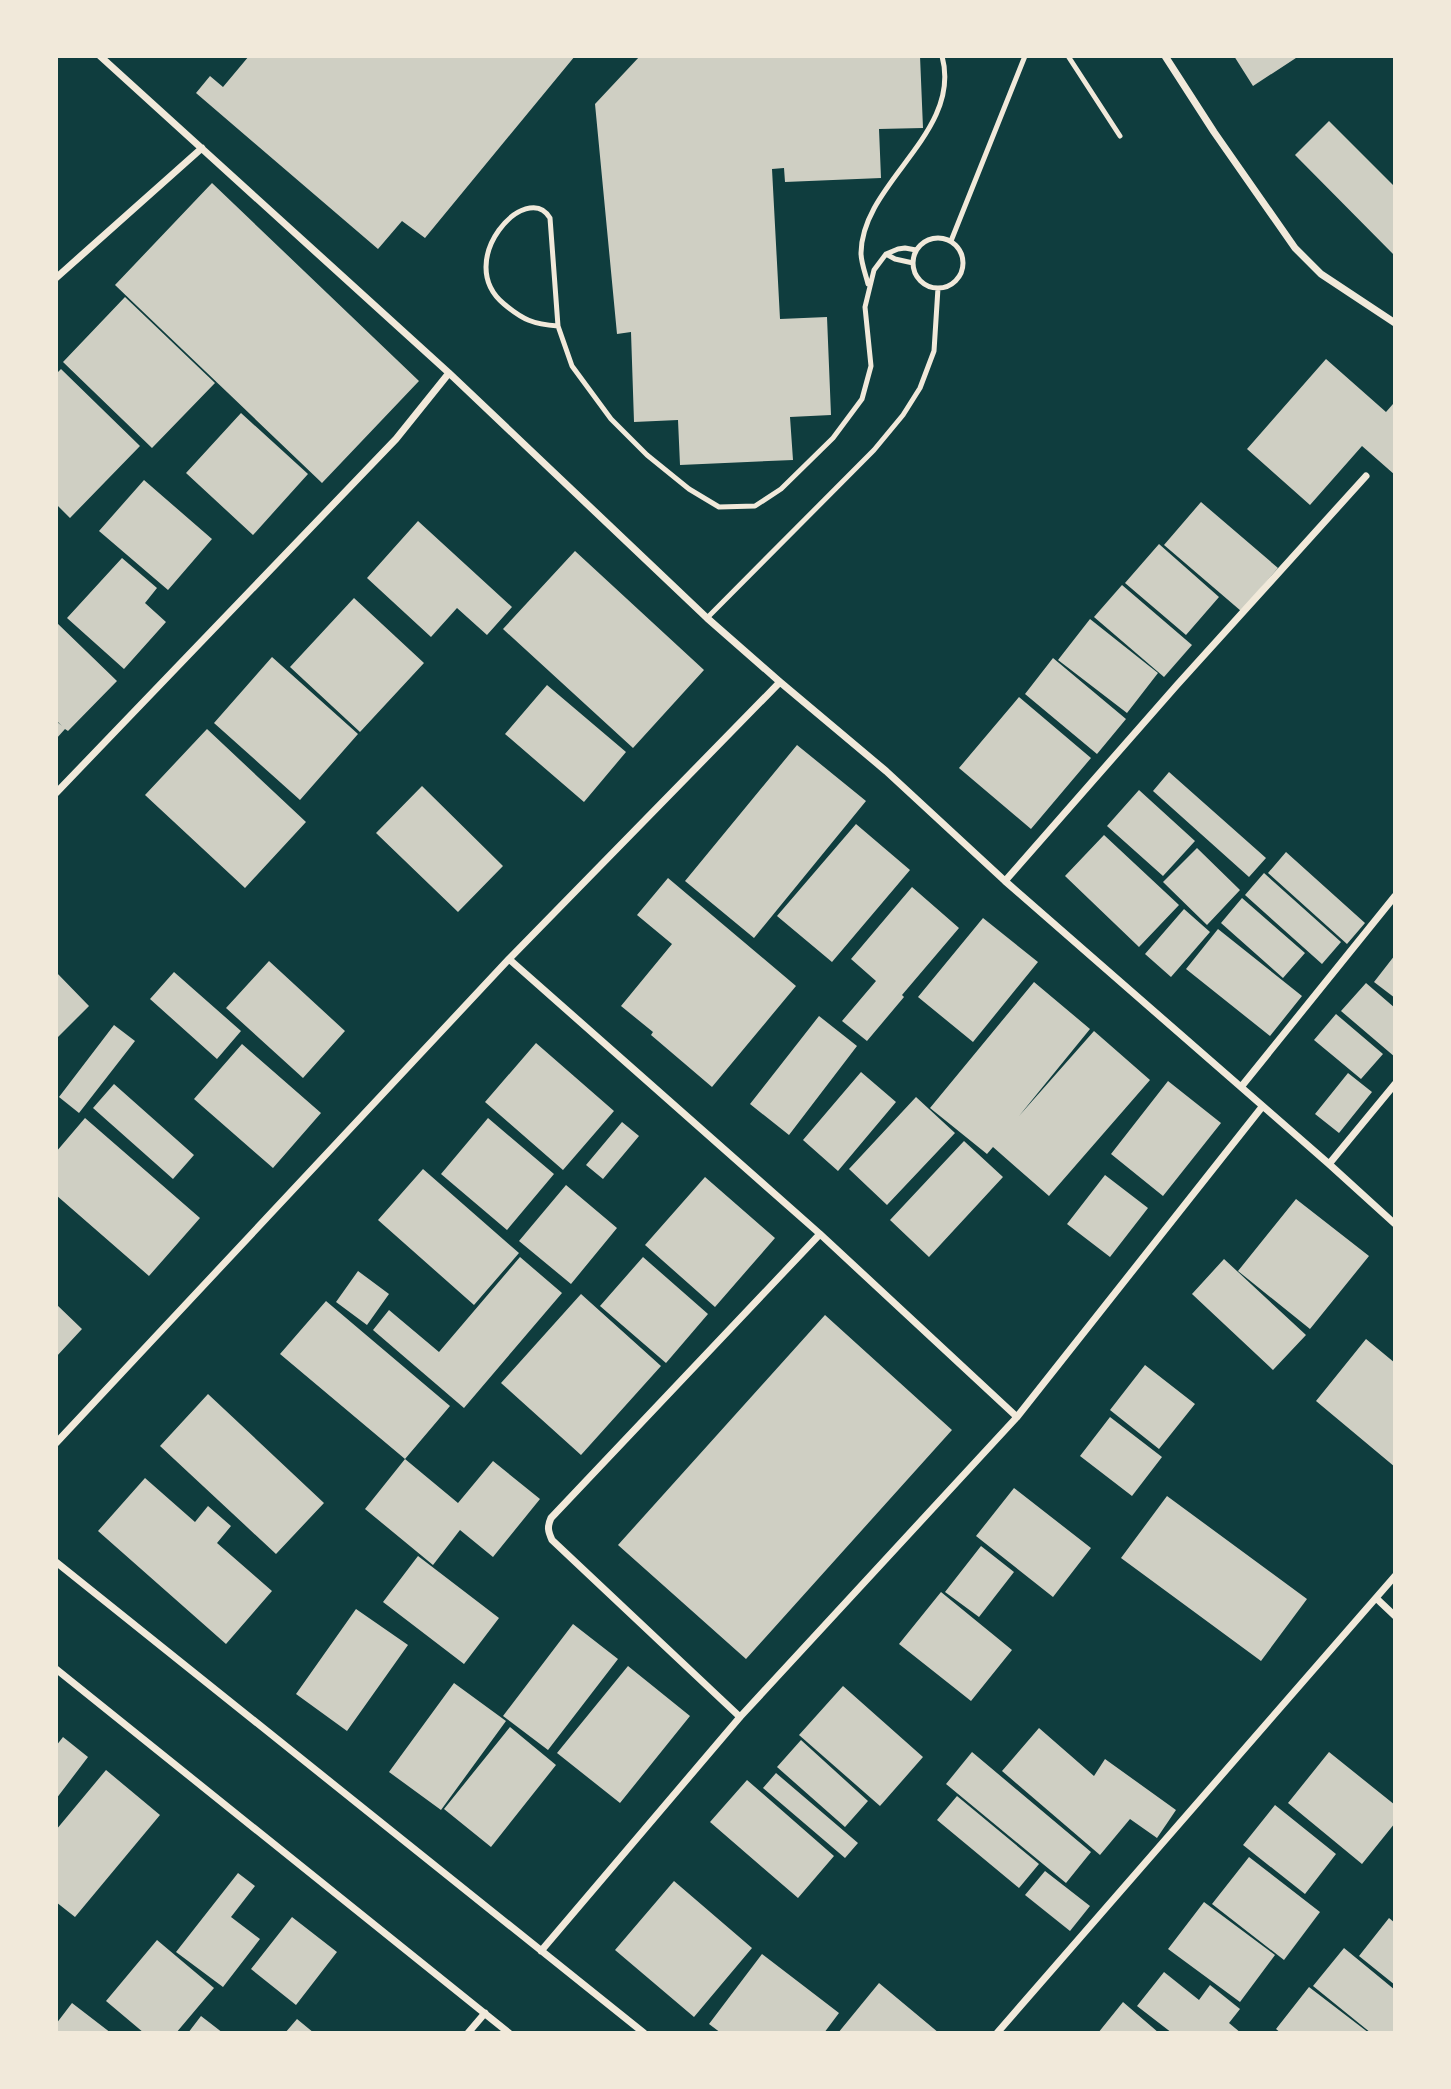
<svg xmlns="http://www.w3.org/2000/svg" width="1451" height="2089" font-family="'Golos Text',sans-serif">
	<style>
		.building { fill: #cfcfc3 }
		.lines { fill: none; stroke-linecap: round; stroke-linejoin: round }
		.service { stroke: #f1e9da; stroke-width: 5 }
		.minor { stroke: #f1e9da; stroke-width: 7 }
	</style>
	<rect width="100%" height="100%" fill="#0f3d3e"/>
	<!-- building -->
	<path class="building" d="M249,56H575L425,238L402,221L378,249L196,93L210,76L223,87Z
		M640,56H920L923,128L879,129L881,178L785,182L784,168L772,169L780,319L827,317L831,415L790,417L793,460L680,465L678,420L634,422L631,332L617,334L595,104Z
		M1234,56H1299L1253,86Z
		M1329,121L1395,187V256L1295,155Z
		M212,183L419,381L322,483L115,285Z
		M125,297L215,383L152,448L63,362Z
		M1326,359L1386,412L1393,404L1395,406V475L1362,446L1310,505L1247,449Z
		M61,369L140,446L70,518L56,504V374Z
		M241,413L308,474L253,535L186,473Z
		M144,480L212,539L168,590L99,531Z
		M1201,502L1278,568L1241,611L1164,545Z
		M418,521L512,607L487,635L457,608L431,637L367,578Z
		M1159,544L1219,597L1186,635L1125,583Z
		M575,551L704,670L633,748L503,629Z
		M122,558L157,588L145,603L166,622L124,669L67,618Z
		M1122,585L1192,645L1164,677L1094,617Z
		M354,598L424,663L360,732L290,667Z
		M1090,619L1158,673L1127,713L1058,660Z
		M56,622L117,681L68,731L65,729L56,739V721L62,726L56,720Z
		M272,657L358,734L300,800L214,723Z
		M1053,658L1126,719L1097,754L1025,694Z
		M547,685L626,752L584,802L505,734Z
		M1019,697L1091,758L1031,829L959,768Z
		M207,729L306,822L245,888L145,795Z
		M797,745L866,801L754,938L685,881Z
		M1169,772L1266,858L1249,877L1153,791Z
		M422,786L503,866L458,912L376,833Z
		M1139,790L1195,841L1163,876L1107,826Z
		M856,824L910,870L832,962L777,916Z
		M1104,835L1179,905L1139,947L1065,876Z
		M1197,848L1240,890L1207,925L1163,882Z
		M1286,852L1365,923L1347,944L1268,873Z
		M1264,873L1341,942L1322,964L1245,895Z
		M668,878L796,986L712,1087L651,1035L653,1032L621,1006L672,944L637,915Z
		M912,887L959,928L902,995L904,997L867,1041L842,1021L876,981L851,959Z
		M1242,898L1305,953L1283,978L1221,923Z
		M1184,909L1210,932L1171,977L1145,954Z
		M983,918L1038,962L973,1042L918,997Z
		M1218,929L1302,996L1270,1036L1186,969Z
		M1395,955V998L1374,982Z
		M269,961L345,1031L303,1078L226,1008Z
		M56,972L89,1006L56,1039Z
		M174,972L241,1031L217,1059L150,999Z
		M1034,982L1090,1029L1019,1116L1094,1031L1150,1080L1049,1196L993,1147L987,1154L930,1108Z
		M1366,983L1395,1008V1057L1341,1011Z
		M1336,1014L1383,1054L1361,1079L1314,1040Z
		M819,1016L857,1046L789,1135L750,1104Z
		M114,1025L135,1041L79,1113L59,1097Z
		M536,1043L614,1111L563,1170L485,1102Z
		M242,1044L321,1113L273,1168L194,1099Z
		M861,1072L896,1102L838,1171L803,1140Z
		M1348,1073L1372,1092L1339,1133L1315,1114Z
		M1168,1081L1221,1123L1163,1196L1111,1154Z
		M114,1084L194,1155L173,1179L93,1108Z
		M916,1097L955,1133L887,1205L849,1169Z
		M85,1118L200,1218L149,1276L56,1195V1152Z
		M488,1118L554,1174L507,1230L441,1174Z
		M622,1122L639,1136L603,1179L586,1165Z
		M964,1141L1003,1177L929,1257L890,1220Z
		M423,1169L519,1253L474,1305L378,1220Z
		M1105,1175L1148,1208L1110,1257L1067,1224Z
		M705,1177L775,1238L715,1307L645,1245Z
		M566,1185L617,1228L571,1284L519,1241Z
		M1296,1199L1369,1256L1310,1329L1238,1271Z
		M520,1257L562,1293L464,1408L373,1330L389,1310L439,1352Z
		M643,1257L708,1314L666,1363L600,1306Z
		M1224,1259L1306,1335L1273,1370L1192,1294Z
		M358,1271L389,1294L367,1325L336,1302Z
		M581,1294L661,1366L581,1455L501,1383Z
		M326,1301L450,1406L405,1459L280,1354Z
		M56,1304L82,1329L56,1357Z
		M825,1315L952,1430L746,1659L618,1545Z
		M1366,1339L1395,1363V1467L1316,1401Z
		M1145,1365L1195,1404L1159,1449L1110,1410Z
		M208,1394L324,1503L276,1554L160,1446Z
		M1110,1417L1162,1457L1132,1496L1080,1456Z
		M405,1459L458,1503L493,1461L540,1499L493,1557L460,1530L433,1565L365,1509Z
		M145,1478L195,1522L208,1506L231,1526L217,1543L272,1591L226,1644L98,1531Z
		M1014,1488L1091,1548L1053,1597L976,1536Z
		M1167,1496L1307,1599L1261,1661L1121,1558Z
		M981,1546L1014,1572L979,1617L945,1592Z
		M418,1556L499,1618L464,1664L383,1602Z
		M941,1592L1012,1650L971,1701L899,1644Z
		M356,1609L408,1645L347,1731L296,1694Z
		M573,1624L618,1659L548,1750L503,1716Z
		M628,1666L690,1716L620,1803L557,1753Z
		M454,1683L506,1721L441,1810L389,1772Z
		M843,1686L923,1757L880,1806L799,1735Z
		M510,1727L556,1765L491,1847L444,1809Z
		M1039,1728L1094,1776L1105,1759L1176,1810L1157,1838L1130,1819L1100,1855L1002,1771Z
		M63,1737L88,1757L56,1799V1746Z
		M801,1740L868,1801L845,1827L777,1767Z
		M972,1752L1091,1852L1066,1883L946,1784Z
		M1329,1752L1395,1805V1823L1362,1864L1288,1803Z
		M106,1770L160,1815L75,1917L56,1902V1830Z
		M776,1773L858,1843L845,1858L763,1788Z
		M747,1780L834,1856L798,1898L710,1822Z
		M957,1796L1039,1864L1019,1888L937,1820Z
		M1275,1805L1336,1854L1305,1894L1243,1845Z
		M1249,1857L1320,1912L1284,1960L1212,1904Z
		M1045,1871L1090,1906L1070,1931L1025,1895Z
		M238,1873L255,1886L231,1917L260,1939L223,1987L176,1952Z
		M674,1881L752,1948L694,2017L615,1950Z
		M1204,1902L1275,1955L1240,2002L1168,1949Z
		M292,1917L337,1952L296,2005L251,1969Z
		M1389,1918L1395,1923V1985L1359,1956Z
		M157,1940L214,1988L176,2033H144L106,2001Z
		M1344,1948L1395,1990V2033H1371L1313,1986Z
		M762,1954L839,2013L824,2033H721L709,2024Z
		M1164,1972L1199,2000L1210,1985L1240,2009L1229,2023L1241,2033H1172L1137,2006Z
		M879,1983L939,2033H838Z
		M1309,1987L1369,2033H1281L1276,2029Z
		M1123,2002L1159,2033H1098Z
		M72,2003L111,2033H56V2024Z
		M201,2016L223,2033H188Z
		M297,2019L314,2033H285Z"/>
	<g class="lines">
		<!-- service -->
		<path class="service" d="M1068,56L1120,136
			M913 263a25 25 0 1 1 50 0a25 25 0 1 1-50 0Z
			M951,241L1025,56
			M886,254L895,259L913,263
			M868,284C866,275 861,263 861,253C862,182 963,133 942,56
			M558,326C533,324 523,320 504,304C452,261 527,179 550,218L558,326L572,366L611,419L647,455L689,489L719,507L755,506L781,489L833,438L862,399L871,366L865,307L874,270L886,254L898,249L905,248L916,250
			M707,618L874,450L903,415L920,388L934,351L938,288"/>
		<!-- minor -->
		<path class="minor" d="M100,56L449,373L707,618L780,682L886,771L1005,881L1329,1164L1395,1224
			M1165,56L1214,132L1295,248L1321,274L1395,323
			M56,278L202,148
			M56,793L396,439L449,373
			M1005,881L1177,685L1366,476
			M509,959L820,1234L1017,1417
			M1241,1087L1395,896
			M1329,1164L1395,1084
			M56,1443L509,959L780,682
			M56,1562L644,2033
			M1376,1598L1395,1616
			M56,1669L509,2033
			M740,1717L552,1540C548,1531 547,1527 551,1518L820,1234
			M541,1951L740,1717L1017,1417L1262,1107
			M468,2033L485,2013
			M997,2033L1395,1576"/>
	</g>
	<!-- border -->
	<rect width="1451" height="2089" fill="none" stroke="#f1e9da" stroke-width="116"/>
</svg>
